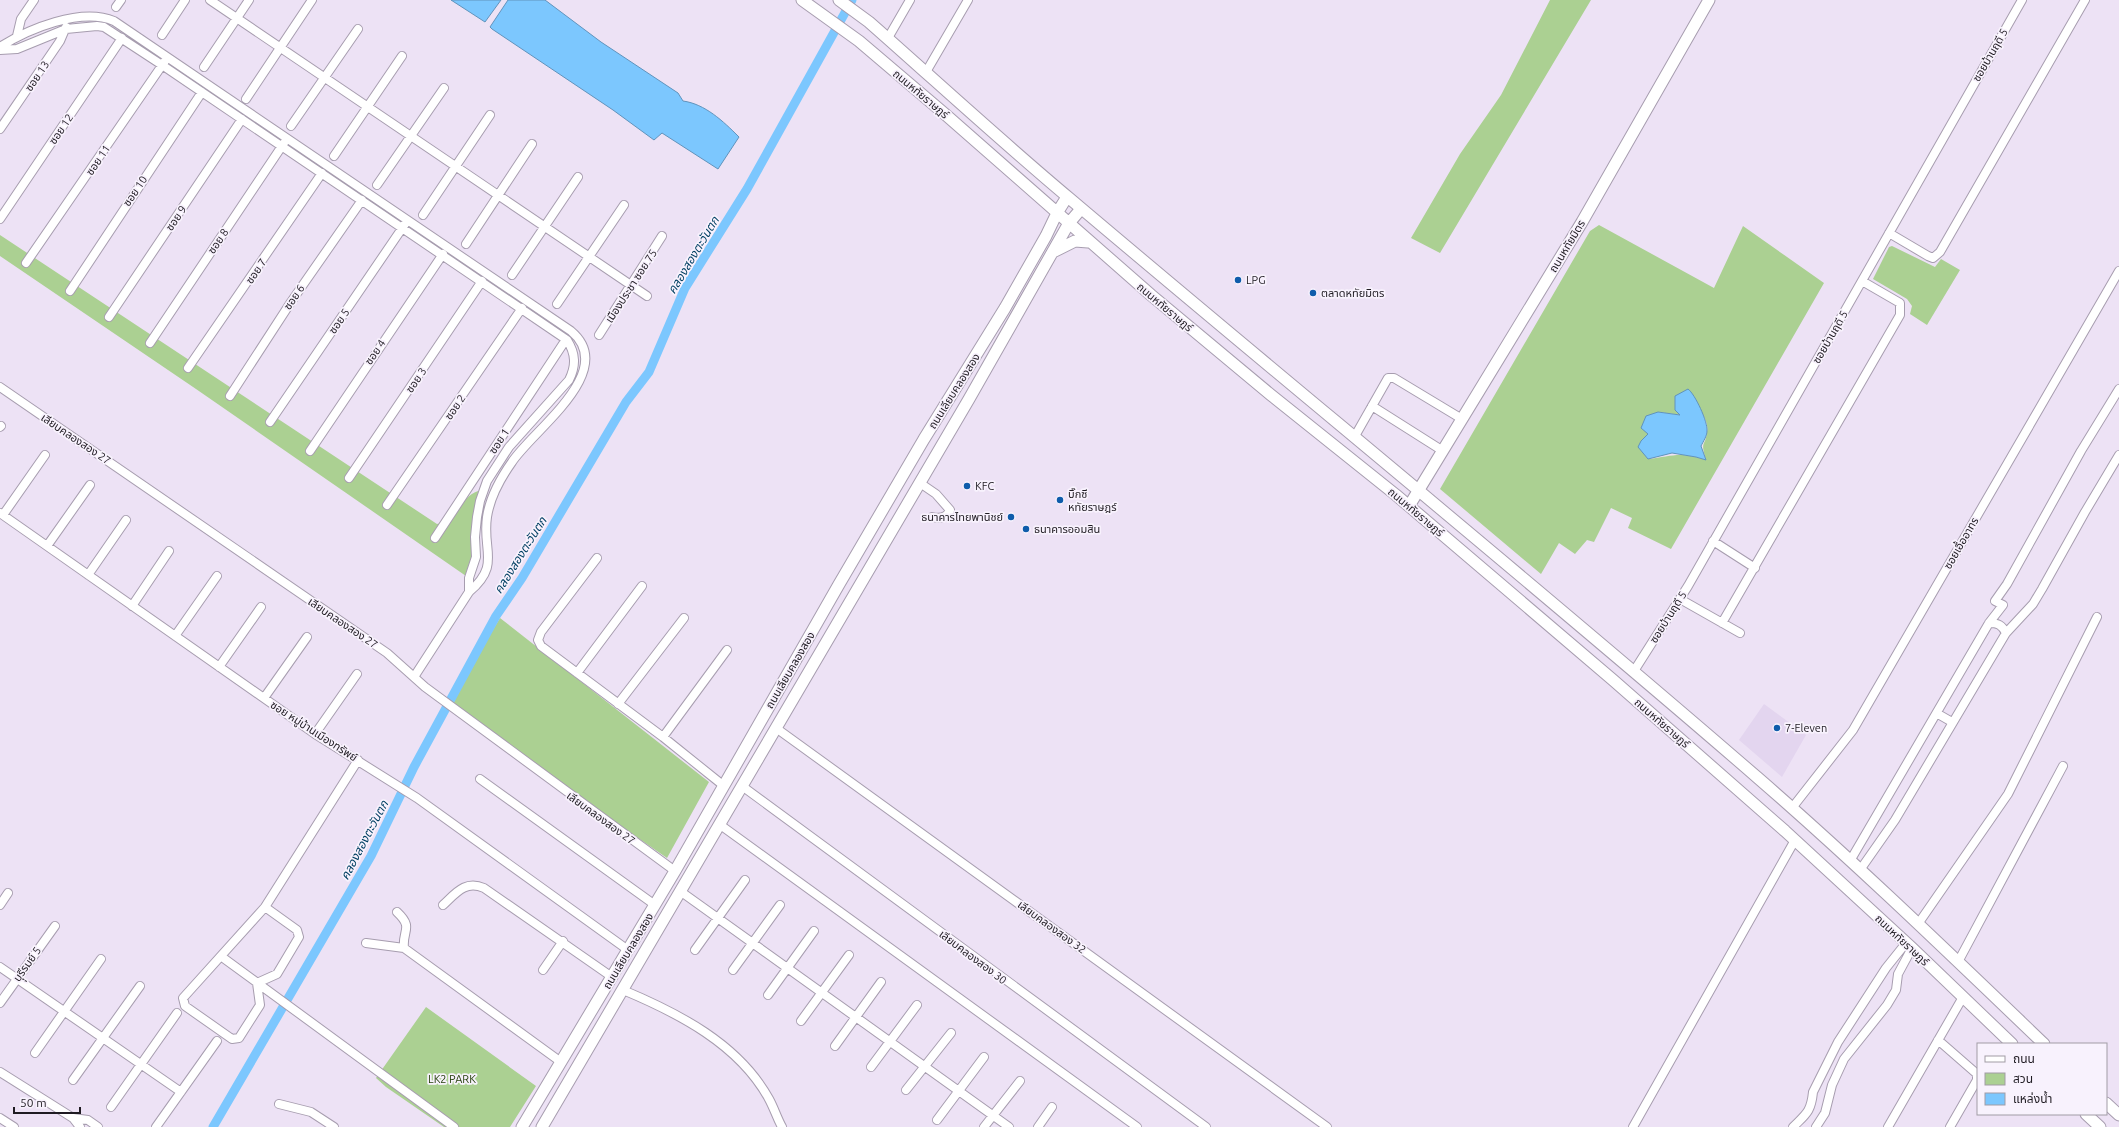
<svg xmlns="http://www.w3.org/2000/svg" width="2119" height="1127" font-family="Ubuntu,'Noto Sans Thai',sans-serif">
	<style>
		.built { fill: #e3d5ef }
		.green { fill: #abd092; fill-rule: evenodd }
		.water { fill: #7cc7fe; stroke: #6093bc }
		.lines { fill: none; stroke-linecap: round; stroke-linejoin: round }
		.canal { stroke: #7cc7fe; stroke-width: 9 }
		.street-casing { stroke: #a79daf; stroke-width: 10 }
		.secondary-casing { stroke: #a79daf; stroke-width: 13 }
		.street { stroke: #fff; stroke-width: 8 }
		.secondary { stroke: #fff; stroke-width: 11 }
		.poi-dot { fill: #0e5cab; stroke: #f8f2fd; stroke-width: 1.5 }
		.labels { text-anchor: middle; dominant-baseline: central; stroke-width: 3.5; stroke-linejoin: round; paint-order: stroke }
		.street-label { font-size: 11px; fill: #1f1b22; stroke: #f8f2fd }
		.poi-label { font-size: 11px; fill: #1f1b22; stroke: #f8f2fd; text-anchor: start }
		.park-label { font-size: 11px; fill: #223c08; stroke: #f8f2fd }
		.water-label { font-size: 12px; font-style: italic; fill: #013f62; stroke: #f8f2fd }
	</style>
	<rect width="100%" height="100%" fill="#ede2f5"/>
	<!-- built -->
	<path class="built" d="M1764,704L1806,735L1782,777L1739,740Z"/>
	<!-- green -->
	<path class="green" d="M1550,0H1591L1440,253L1411,238L1460,154L1501,95Z
		M1599,225L1714,288L1743,226L1824,283L1671,549L1628,528L1632,518L1611,508L1594,542L1587,540L1575,554L1559,543L1541,574L1440,489L1590,231ZM1699,407C1703,415 1709,424 1707,432C1705,448 1700,440 1706,460C1681,451 1672,456 1648,459L1641,441L1648,434L1658,412L1681,415Z
		M0,235L437,524C456,521 460,497 478,491L474,558L466,576L196,389L0,256Z
		M1892,246L1935,267L1941,259L1960,270L1927,325L1910,314L1912,306L1907,299L1873,279L1889,247Z
		M500,618L709,782L667,858L447,706Z
		M426,1007L536,1086L510,1127H444L386,1087L376,1078Z"/>
	<!-- water -->
	<path class="water" d="M451,0H501L485,22Z
		M508,0H545L601,42L678,93L683,101C705,104 723,121 739,137L718,169L662,133L654,140L613,110L492,29L490,27Z
		M1688,389C1695,394 1708,422 1707,431C1707,436 1703,442 1701,446L1706,460L1696,457L1672,453L1648,459L1638,447L1641,441L1648,434L1641,428L1646,416L1658,412L1680,415L1675,410V396Z"/>
	<g class="lines">
		<!-- canal -->
		<path class="canal" d="M213,1127L371,856L414,767L496,616L522,578L626,402L649,372L685,288L747,189L852,0"/>
		<defs>
			<path id="street" d="M210,0L647,296
				M116,7L121,0
				M162,35L185,0
				M17,36L21,19L34,0
				M888,38L910,0
				M0,47C28,29 81,7 114,21L571,331C619,371 533,430 512,462C500,479 490,497 487,517C482,551 501,565 469,592L414,677
				M0,50L17,49L66,29L97,26L104,27L162,65L567,340C576,354 576,366 569,380L509,447L487,481L480,501L477,517L475,537L476,557L469,578V592
				M204,67L249,0
				M926,72L968,0
				M246,99L312,0
				M291,126L358,29
				M0,129L60,41L66,27
				M334,156L402,56
				M377,185L444,88
				M423,215L490,115
				M0,219L122,38
				M1889,233L1928,256L1933,258L1940,252L2085,0
				M466,244L532,144
				M26,263L165,61
				M512,275L578,177
				M70,291L202,92
				M557,304L624,205
				M109,317L242,119
				M599,335L662,236
				M150,343L284,143
				M188,368L322,173
				M0,387L387,653L425,687L675,871
				M230,396L291,302L362,200
				M1372,406L1443,451
				M270,422L405,224
				M0,427L1,426
				M1355,436L1388,378H1394L1462,419
				M310,451L443,254
				M349,478L482,281
				M920,483L936,494L950,510C947,518 940,519 932,517
				M387,505L522,308
				M0,513L315,734L417,798L628,950
				M3,515L45,455
				M435,538L563,344
				M1713,541L1755,568
				M47,546L90,485
				M597,558L541,632L538,640L541,646L663,737L724,786
				M88,575L126,520
				M1680,599L1740,633
				M132,606L169,551
				M1722,623L1900,315V303L1862,281
				M1989,623C1998,623 2002,625 2006,633
				M175,636L217,576
				M219,667L261,607
				M1634,671L1688,586L2022,0
				M577,673L642,586
				M264,698L307,637
				M618,704L684,618
				M1938,714L1952,722
				M776,728L1327,1127
				M315,734L357,674
				M663,737L727,650
				M480,779L655,905
				M742,786L1206,1127
				M1792,808L1853,730L2119,271
				M719,824L1137,1127
				M1850,861L1989,623L2003,605L1995,601L2007,584L2081,451L2119,389
				M1860,870L1895,820L2006,633L2033,604L2042,589L2085,512L2119,455
				M680,891L1009,1127
				M0,905L8,893
				M443,905C456,893 465,880 484,888L612,977
				M265,907L297,930L299,937L277,974L257,983L260,1005L239,1038L232,1039L185,1006L183,998L265,907L358,760
				M397,912C414,928 402,930 404,948L561,1062
				M1918,924L2008,794L2097,617
				M366,943L404,948
				M695,950L745,880
				M222,957L454,1127
				M1958,962L2063,766
				M0,967L181,1092
				M543,970L563,941
				M733,970L780,905
				M623,990C678,1013 739,1044 769,1099C774,1108 777,1118 782,1127
				M768,995L814,931
				M0,1003L55,926
				M801,1021L849,955
				M1938,1040L1977,1074V1080L1950,1127
				M835,1046L881,982
				M35,1053L101,959
				M871,1067L917,1005
				M0,1072L73,1118L80,1127
				M73,1080L140,986
				M906,1090L951,1033
				M279,1104L311,1112L334,1127
				M111,1107L177,1013
				M0,1118L14,1127
				M73,1118L88,1120L98,1127
				M937,1120L984,1057
				M156,1127L217,1041
				M984,1127L1020,1081
				M1038,1127L1052,1107
				M1633,1127L1795,840
				M1793,1127C1806,1114 1811,1112 1813,1092L1838,1042L1886,968L1906,943
				M1816,1127L1825,1113L1832,1085L1844,1059L1887,1005L1896,990L1898,974L1912,948
				M1888,1127L1963,997"/>
			<path id="secondary" d="M802,0L859,41L946,115L1151,295L1271,395L1396,495L1613,680L1785,831L1912,948L2012,1044
				M839,0L869,22C936,81 1001,141 1069,198C1298,392 1531,581 1758,778C1856,863 1950,954 2044,1044
				M1055,251L1075,241L1088,242
				M1409,506L1582,222L1709,0
				M2106,1103L2119,1115
				M2086,1114L2100,1127
				M522,1127L675,871L838,586L924,439L1005,308L1046,236L1057,213L1067,197
				M542,1127L969,399L1069,223L1081,209"/>
		</defs>
		<!-- street casing -->
		<use href="#street" class="street-casing"/>
		<!-- secondary casing -->
		<use href="#secondary" class="secondary-casing"/>
		<!-- street -->
		<use href="#street" class="street"/>
		<!-- secondary -->
		<use href="#secondary" class="secondary"/>
	</g>
	<!-- markers -->
	<g class="poi-dot">
		<circle cx="1238" cy="280" r="4"/>
		<circle cx="1313" cy="293" r="4"/>
		<circle cx="967" cy="486" r="4"/>
		<circle cx="1060" cy="500" r="4"/>
		<circle cx="1011" cy="517" r="4"/>
		<circle cx="1026" cy="529" r="4"/>
		<circle cx="1777" cy="728" r="4"/>
	</g>
	<g class="labels">
		<!-- street labels -->
		<g class="street-label">
			<text transform="translate(1990 55) rotate(-60)">ซอยบ้านฤดี 5</text>
			<text transform="translate(37 76) rotate(-56)">ซอย 13</text>
			<text transform="translate(921 94) rotate(40)">ถนนหทัยราษฎร์</text>
			<text transform="translate(61 129) rotate(-56)">ซอย 12</text>
			<text transform="translate(98 160) rotate(-56)">ซอย 11</text>
			<text transform="translate(135 191) rotate(-56)">ซอย 10</text>
			<text transform="translate(176 218) rotate(-56)">ซอย 9</text>
			<text transform="translate(218 241) rotate(-56)">ซอย 8</text>
			<text transform="translate(1567 246) rotate(-59)">ถนนหทัยมิตร</text>
			<text transform="translate(256 271) rotate(-56)">ซอย 7</text>
			<text transform="translate(631 286) rotate(-57)">เมืองประชา ซอย 75</text>
			<text transform="translate(294 297) rotate(-56)">ซอย 6</text>
			<text transform="translate(1165 307) rotate(40)">ถนนหทัยราษฎร์</text>
			<text transform="translate(339 321) rotate(-56)">ซอย 5</text>
			<text transform="translate(1830 337) rotate(-60)">ซอยบ้านฤดี 5</text>
			<text transform="translate(375 352) rotate(-56)">ซอย 4</text>
			<text transform="translate(416 380) rotate(-56)">ซอย 3</text>
			<text transform="translate(954 391) rotate(-58)">ถนนเลียบคลองสอง</text>
			<text transform="translate(455 407) rotate(-56)">ซอย 2</text>
			<text transform="translate(76 439) rotate(34)">เลียบคลองสอง 27</text>
			<text transform="translate(499 441) rotate(-57)">ซอย 1</text>
			<text transform="translate(1416 512) rotate(40)">ถนนหทัยราษฎร์</text>
			<text transform="translate(1961 543) rotate(-60)">ซอยเอื้ออาทร</text>
			<text transform="translate(1668 617) rotate(-58)">ซอยบ้านฤดี 5</text>
			<text transform="translate(343 623) rotate(34)">เลียบคลองสอง 27</text>
			<text transform="translate(790 670) rotate(-60)">ถนนเลียบคลองสอง</text>
			<text transform="translate(1662 723) rotate(41)">ถนนหทัยราษฎร์</text>
			<text transform="translate(314 731) rotate(33)">ซอย หมู่บ้านเมืองทรัพย์</text>
			<text transform="translate(601 818) rotate(36)">เลียบคลองสอง 27</text>
			<text transform="translate(1052 927) rotate(36)">เลียบคลองสอง 32</text>
			<text transform="translate(1902 940) rotate(43)">ถนนหทัยราษฎร์</text>
			<text transform="translate(628 951) rotate(-59)">ถนนเลียบคลองสอง</text>
			<text transform="translate(973 957) rotate(37)">เลียบคลองสอง 30</text>
			<text transform="translate(27 964) rotate(-55)">บุุรีรมย์ 5</text>
		</g>
		<!-- poi labels -->
		<g class="poi-label">
			<text x="1246" y="280">LPG</text>
			<text x="1321" y="293">ตลาดหทัยมิตร</text>
			<text x="975" y="486">KFC</text>
			<text x="1068" y="494">บิ๊กซี<tspan x="1068" dy="13">หทัยราษฎร์</tspan></text>
			<text x="1003" y="517" text-anchor="end">ธนาคารไทยพานิชย์</text>
			<text x="1034" y="529">ธนาคารออมสิน</text>
			<text x="1785" y="728">7-Eleven</text>
		</g>
		<!-- park labels -->
		<g class="park-label">
			<text x="452" y="1079">LK2 PARK</text>
		</g>
		<!-- water labels -->
		<g class="water-label">
			<text transform="translate(693 255) rotate(-59)">คลองสองตะวันตก</text>
			<text transform="translate(520 555) rotate(-58)">คลองสองตะวันตก</text>
			<text transform="translate(364 840) rotate(-62)">คลองสองตะวันตก</text>
		</g>
	</g>
	<!-- legend -->
	<rect x="1977" y="1043" width="130" height="72" fill="#f8f2fd" stroke="#a19ca5"/>
	<rect x="1985" y="1056" width="20" height="6" fill="#ffffff" stroke="#a19ca5"/>
	<text x="2013" y="1063" font-size="12" fill="#1f1b22">ถนน</text>
	<rect x="1985" y="1073" width="20" height="12" fill="#abd092" stroke="#a19ca5"/>
	<text x="2013" y="1083" font-size="12" fill="#1f1b22">สวน</text>
	<rect x="1985" y="1093" width="20" height="12" fill="#7cc7fe" stroke="#a19ca5"/>
	<text x="2013" y="1103" font-size="12" fill="#1f1b22">แหล่งน้ำ</text>
	<!-- scale -->
	<path d="M14 1107v6h66v-6" fill="none" stroke="#1f1b22" stroke-width="2"/>
	<text x="20" y="1107" font-size="12" fill="#1f1b22" stroke="#f8f2fd" stroke-width="3" paint-order="stroke">50 m</text>
</svg>
